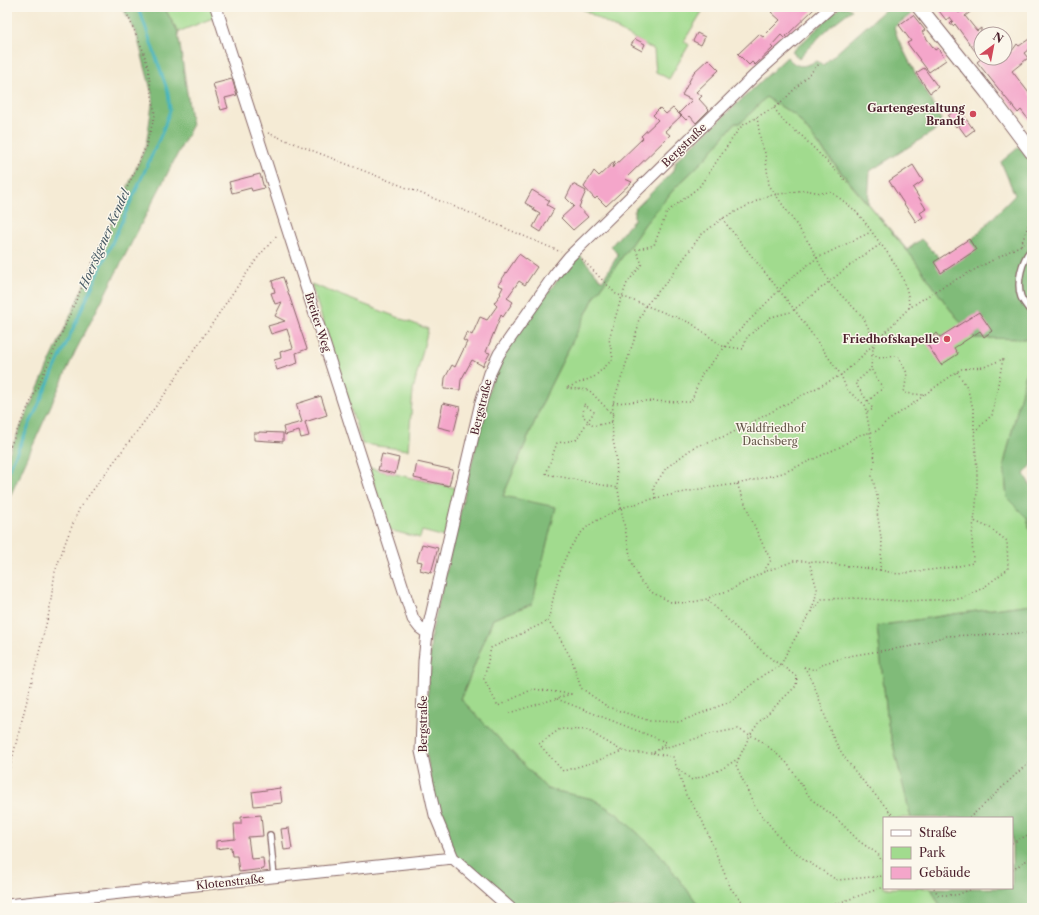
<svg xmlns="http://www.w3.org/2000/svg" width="1039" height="915" font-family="'Libre Caslon Text',serif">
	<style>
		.green { fill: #a1db8e; stroke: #767d5c }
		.forest { fill: #80bb79; stroke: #656d52 }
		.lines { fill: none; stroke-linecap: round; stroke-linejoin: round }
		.stream { stroke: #45b4bd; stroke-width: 3 }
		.building { fill: #f4a6ca }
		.service-casing { stroke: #866666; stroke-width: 8 }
		.minor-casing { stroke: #866666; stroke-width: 13 }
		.tertiary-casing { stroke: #866666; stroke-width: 16 }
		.path { stroke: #866666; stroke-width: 1.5; stroke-dasharray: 1 3; stroke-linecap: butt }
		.service { stroke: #fff; stroke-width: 5.5 }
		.minor { stroke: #fff; stroke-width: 11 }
		.tertiary { stroke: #fff; stroke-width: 14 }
		.poi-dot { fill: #d1495b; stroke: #fbf7ec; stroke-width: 1.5 }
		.labels { text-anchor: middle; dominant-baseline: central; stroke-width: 3; stroke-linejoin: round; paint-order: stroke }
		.poi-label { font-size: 11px; font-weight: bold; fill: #4a1f2b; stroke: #fbf7ec; text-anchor: end }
		.street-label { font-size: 11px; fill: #4a1f2b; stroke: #fbf7ec }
		.park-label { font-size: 11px; fill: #645749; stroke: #fbf7ec }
		.water-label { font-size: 12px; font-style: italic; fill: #485b65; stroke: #fbf7ec }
	</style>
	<rect width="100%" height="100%" fill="#fbf7ec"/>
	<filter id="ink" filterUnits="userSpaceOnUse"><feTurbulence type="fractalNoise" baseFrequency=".025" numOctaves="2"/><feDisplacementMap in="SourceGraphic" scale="8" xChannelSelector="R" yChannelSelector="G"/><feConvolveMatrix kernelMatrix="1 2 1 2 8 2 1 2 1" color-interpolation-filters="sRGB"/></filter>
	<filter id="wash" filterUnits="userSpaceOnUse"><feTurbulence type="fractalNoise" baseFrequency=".012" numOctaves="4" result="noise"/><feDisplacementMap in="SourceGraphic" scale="16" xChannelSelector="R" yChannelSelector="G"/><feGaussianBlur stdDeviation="0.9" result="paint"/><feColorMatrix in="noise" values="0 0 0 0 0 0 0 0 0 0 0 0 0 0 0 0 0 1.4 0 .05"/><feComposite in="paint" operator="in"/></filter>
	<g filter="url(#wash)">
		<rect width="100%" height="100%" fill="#f5ebd5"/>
		<!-- green -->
		<path class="green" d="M164,7H216L218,16L178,32Z
			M579,7H705L684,41L689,45L669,79L656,72L654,50Z
			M766,97L796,116L841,173L910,254L949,308L974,338L1032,339V349L1004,464L1007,498L1027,518L1032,539V604L954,614L877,626L888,724L911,818H884V888H931L941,908H701L658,852L617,814L593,799L547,789L461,699L493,619L532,604L503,496L549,388L594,298L645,224L675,188L705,159L735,123H739L744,120Z
			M311,284L428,329L413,390L408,450L362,444Z
			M369,468L456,488L445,537L422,531L420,538L389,530Z"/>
		<!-- forest -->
		<path class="forest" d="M122,7H164L178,32L192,126L75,352L7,503V458L146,146L153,98L136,32Z
			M840,7H848L852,10C831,24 815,41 799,58L792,52Z
			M888,7H908L914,12L894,27L898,39L913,69L941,118L939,128L870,171L868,203L907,250L921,239L947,265L1015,195L1001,162L1019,147L1032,164V339L974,338L949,308L910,254L841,172L796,116L766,97L744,120L739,123H735L705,159L675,188L645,224L594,298L549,388L503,496L556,507L532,604L493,619L461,699L547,789L593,799L617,814L658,852L701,908H512L456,861L435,801L425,747L431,635L493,374L520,329L578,253L602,281L618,255L611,246L634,220V210L674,170L676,161L787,57C798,69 803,67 817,61L823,65Z
			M1032,349V465L1024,474L1032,488V539L1027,518L1007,498L1004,464Z
			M1032,604V908H941L931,888H1012V818H911L888,724L877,626L954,614Z"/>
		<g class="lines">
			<!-- stream -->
			<path class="stream" d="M7,474L162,133L170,110L168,92L142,17L137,7"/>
		</g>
		<g id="blocks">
			<!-- building -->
			<path class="building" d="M776,7H816L784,38L781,35L771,46L773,48L755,65L752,62L749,65L738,54L759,34L763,37L780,20L771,12Z
				M936,7H954L959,13L964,7H977L965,16L977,31L981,28V46L975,51L955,24L953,26L950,24L953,21L950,17L946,20Z
				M913,15L925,30L922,32L935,50L938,48L946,60L929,72L907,43L911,41L899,25Z
				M697,33L705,37L701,45L693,41Z
				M1032,37V47L1024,53L1028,58L1012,71L1032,97V124L1021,110L1018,113L977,62L982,58H1005L1009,55L1017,44L1019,46Z
				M635,39L645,44L642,51L631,45Z
				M708,59L719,70L696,92L702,96L699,99L709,110L696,123L690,116L686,120L679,113L692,100L682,95L694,72Z
				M924,68L938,87L930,93L916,73Z
				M232,79L237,95L225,98L228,108L221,110L213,84Z
				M660,108L666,114L673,108L681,116L665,131L670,135L625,179L632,182L606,206L597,197L595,199L584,187L594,171L599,176L615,161L612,168L643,138L641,136L658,120L653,115Z
				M958,108L974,130L966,136L958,125L956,127L948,116Z
				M913,165L923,181L913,188L926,209L920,213L923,217L916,222L889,181Z
				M260,174L264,188L252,191L251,188L232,193L229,182Z
				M573,184L586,191L579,207L588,217L573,230L561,218L574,206L566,198Z
				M532,190L550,201L547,205L554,209L541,232L533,227L540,214L533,210L534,208L525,203Z
				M969,239L976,250L941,273L934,262Z
				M519,254L537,267L525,285L519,281L507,298L513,302L503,317L501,315L486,352L490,353L483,366L472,360L461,380L460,390L444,389L445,378L452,365L455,367L467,342L463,340L467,332L472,335L480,317L487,320L497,306L494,303L501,294L500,293L503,287L498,285Z
				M283,277L307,349L296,353L298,363L277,370L274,360L281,358L280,352L293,348L287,329L271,334L268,326L285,321L275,316L282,302L275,304L271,293L275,292L272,281Z
				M979,312L992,331L984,337L980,331L954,348L958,354L941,365L925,341L937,333L940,337Z
				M321,396L327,415L305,422L309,436L301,438L299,431L285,435L283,427L302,422L296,404Z
				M443,403L460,407L454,431L438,427Z
				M259,432L283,433V442L254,440V433H259Z
				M382,454L399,458L395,474L378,470Z
				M417,462L453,470L449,486L414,478Z
				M422,544L438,548L431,573L420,570L422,562L417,561Z
				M280,788L282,803L254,806L252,792Z
				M261,815L263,836L248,837L251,859L263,858L264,869L239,872L237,856H232L231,847L216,849V841L235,839L234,824H241V817Z
				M289,828L292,849L284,850L281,829Z"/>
		</g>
	</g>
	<g filter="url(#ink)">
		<use href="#blocks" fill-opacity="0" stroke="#866666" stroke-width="1"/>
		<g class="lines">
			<defs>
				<path id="service" d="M1032,248C1022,260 1016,282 1021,297C1023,302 1028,308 1032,313
					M1032,440V442
					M270,835L274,877"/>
				<path id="minor" d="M216,7L413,619L420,628L427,633
					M7,905L453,858
					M510,908L453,858L435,815L421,751L424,661L427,633L481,402L490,373L499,354L555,274L569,257L757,73L831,7"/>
				<path id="tertiary" d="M919,7L987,92L1032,152"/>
			</defs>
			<!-- service casing -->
			<use href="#service" class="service-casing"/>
			<!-- minor casing -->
			<use href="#minor" class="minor-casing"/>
			<!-- tertiary casing -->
			<use href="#tertiary" class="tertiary-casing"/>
			<!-- path -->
			<path class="path" d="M774,108L786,124L802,136L847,182
				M757,117L761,143L765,153L769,185L809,243L830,284L863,317L875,342L872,353
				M268,133L463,210L561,252
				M723,218L727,225L794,309L841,375L847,390L865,405L875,460L872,476L879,504L877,512L882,544L880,570L809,561L817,589L815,600L811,611L786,654L781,665L763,675L732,701L679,722L650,721L608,707L581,688L572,660L558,635L548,621C556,589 560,552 586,528C595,520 611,514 621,508L631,560L640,581L653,593L671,602L688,603L707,599L716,594L728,591L764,572L794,561H809
				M1021,245L1030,221L1032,209
				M582,259L616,294L691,323L722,346L743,349L747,337L771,317L791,312L854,262L881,244
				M909,308C909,280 893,260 877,239C871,231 866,223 860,216C852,207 841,199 831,192L821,193L805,190L767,196L723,218L701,235L665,284L646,305L638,322V328L613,403L612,422L613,440L616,455L617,483L621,508L656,498L700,489L737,484L783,473L840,447L859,435L877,431L885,423L918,400L924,395
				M957,372L967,387L974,412V432
				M868,401L883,388L871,369
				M613,403L642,401L691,402L702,374L735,335L792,277L817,258L871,232
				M584,404L594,412L588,421L583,416Z
				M613,415L589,390L566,388L594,377L613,359L609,339L620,302L627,283L642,264L636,250L654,245L667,212L699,187L739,129L743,125L780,104L820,63
				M612,422L593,426L588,421L576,440L557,443L546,474L618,488
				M7,453L54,351L94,259L105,232L128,186L146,146L155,115L148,68L143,50L124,7
				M737,484C748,510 757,535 771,560L764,571
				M656,498L653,488L666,468L694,447L728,435L741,428L841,375L856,362L909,308L940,288L1027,242
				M880,570L898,574L954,567L973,563L972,535L974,521
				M708,600L738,630L774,661L781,665L797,677L796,686L759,722L750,735L763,742L787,763L811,799L836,818L860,842L878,854L881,860H884
				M812,612L822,599L855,598L903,601L960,599L983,588L1008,569L1007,541L990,528L974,521C979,488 977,465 974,432L992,415L1003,359L984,367L961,369L924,395L904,393L907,373L898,356L878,358L872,353L871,369L855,383L873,409L867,412
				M804,667L815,670L825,663L854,655L913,646L946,636L1028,633L1032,637
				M804,667C819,689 823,717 835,741C849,769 875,793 895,818
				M557,699L666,742L659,749L653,753H631L622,751L594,762L563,771L539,744L560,729L587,730L622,751
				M509,713L571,694L533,689L498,706L484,679L491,648L548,621
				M660,749L685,742L710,734L738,729L750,735L739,758L720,770L692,780L677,768
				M653,753L673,757L686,795L702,820L731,889L748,908
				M739,758L736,765L755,807L785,844L805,860L837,880L884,876
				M7,779L49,613L55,572L67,538L80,507L165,394L232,294L259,256L278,234
				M969,818L987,802L1032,759
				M1012,843L1032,833
				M1012,870L1032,857
				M934,888L938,895H957L974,888
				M824,908L884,887"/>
			<!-- service -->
			<use href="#service" class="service"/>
			<!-- minor -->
			<use href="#minor" class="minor"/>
			<!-- tertiary -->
			<use href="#tertiary" class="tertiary"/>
		</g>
	</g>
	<!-- markers -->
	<g class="poi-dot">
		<circle cx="973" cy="114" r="4"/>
		<circle cx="947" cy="339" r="4"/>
	</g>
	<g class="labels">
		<!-- poi labels -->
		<g class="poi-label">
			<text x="965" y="108">Gartengestaltung<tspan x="965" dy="13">Brandt</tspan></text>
			<text x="939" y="339">Friedhofskapelle</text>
		</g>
		<!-- street labels -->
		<g class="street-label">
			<text transform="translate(684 145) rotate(-44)">Bergstraße</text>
			<text transform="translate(318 322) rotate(72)">Breiter Weg</text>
			<text transform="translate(481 407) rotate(-76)">Bergstraße</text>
			<text transform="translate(423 724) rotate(-90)">Bergstraße</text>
			<text transform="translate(230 882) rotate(-6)">Klotenstraße</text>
		</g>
		<!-- park labels -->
		<g class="park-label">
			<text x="770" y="428">Waldfriedhof<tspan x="770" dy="13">Dachsberg</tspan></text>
		</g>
		<!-- water labels -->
		<g class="water-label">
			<text transform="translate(104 239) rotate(-66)">Hoerstgener Kendel</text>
		</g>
	</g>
	<!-- margin -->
	<rect width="1039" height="915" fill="none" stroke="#fbf7ec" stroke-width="24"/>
	<!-- legend -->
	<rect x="883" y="817" width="130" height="72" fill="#fbf7ec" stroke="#b4a19f"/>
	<rect x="891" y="830" width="20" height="6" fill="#ffffff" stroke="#b4a19f"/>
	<text x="919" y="837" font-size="12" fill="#4a1f2b">Straße</text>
	<rect x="891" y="847" width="20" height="12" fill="#a1db8e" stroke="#b4a19f"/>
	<text x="919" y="857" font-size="12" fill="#4a1f2b">Park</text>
	<rect x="891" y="867" width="20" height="12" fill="#f4a6ca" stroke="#b4a19f"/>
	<text x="919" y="877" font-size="12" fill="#4a1f2b">Gebäude</text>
	<!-- north arrow -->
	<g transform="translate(993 46) rotate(32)"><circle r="19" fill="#fbf7ec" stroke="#b4a19f"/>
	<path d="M0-3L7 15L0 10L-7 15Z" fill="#d1495b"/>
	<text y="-6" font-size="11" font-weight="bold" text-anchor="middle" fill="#4a1f2b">N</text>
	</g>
</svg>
